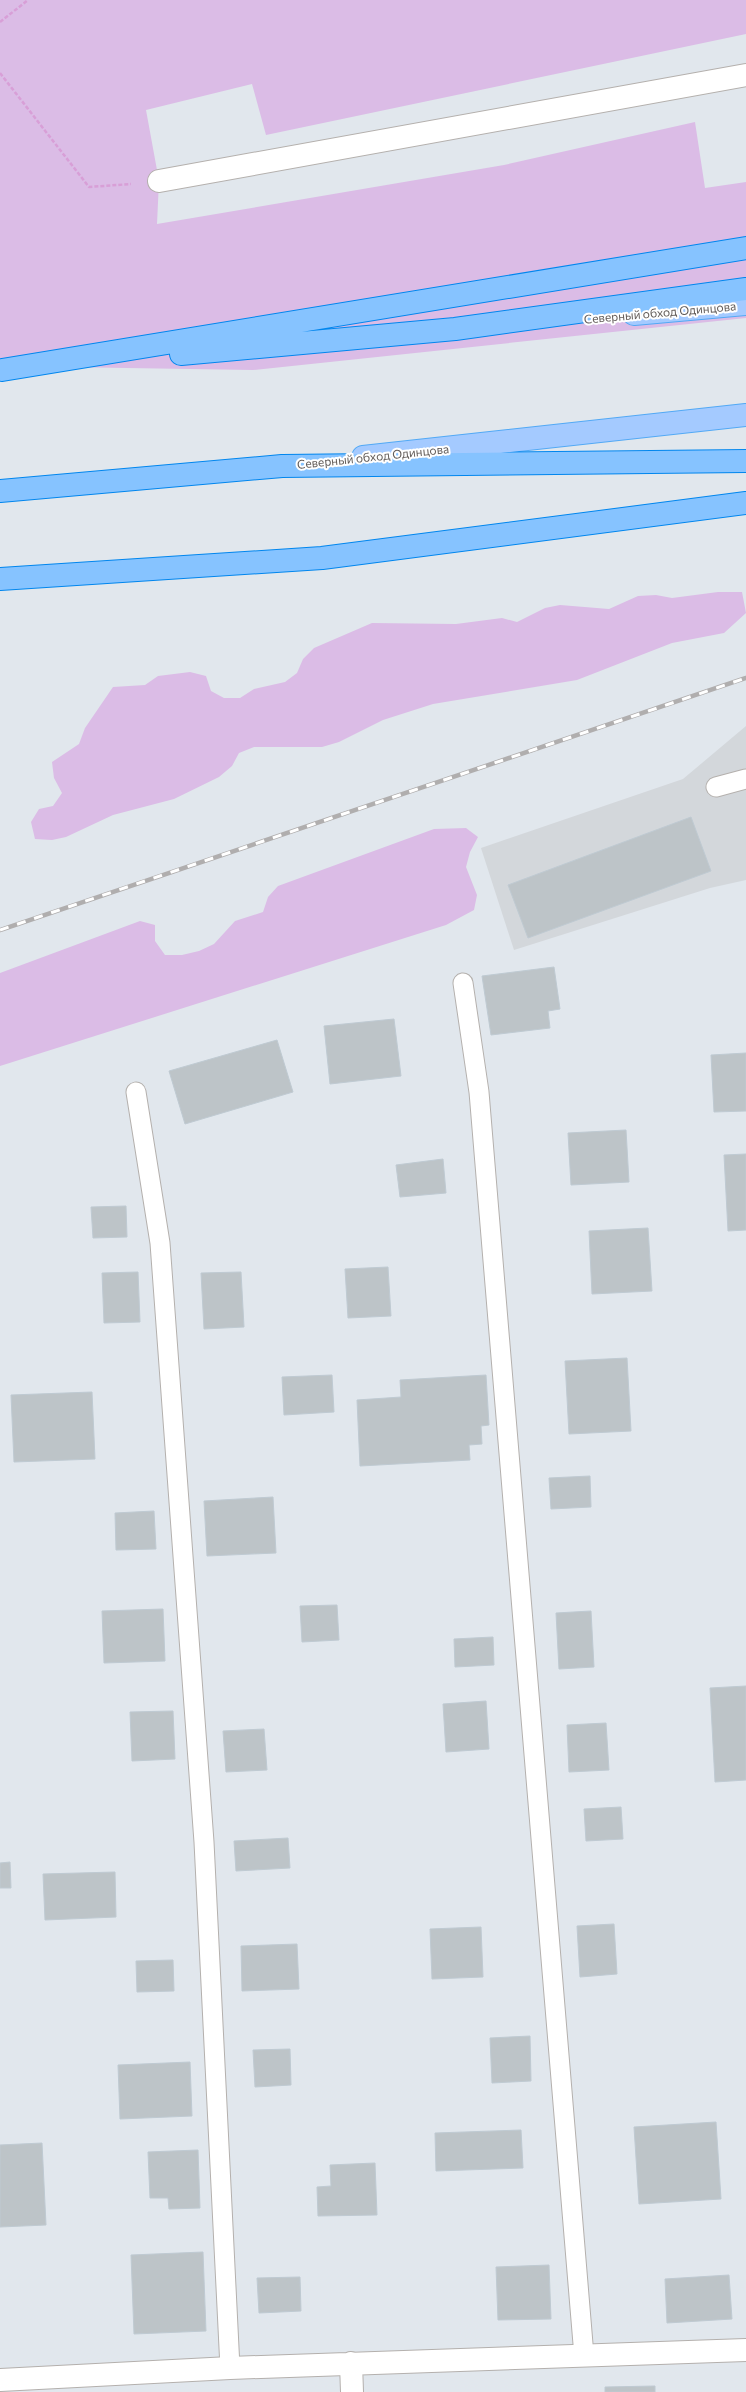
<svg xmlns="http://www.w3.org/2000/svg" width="746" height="2392" font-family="Commissioner,sans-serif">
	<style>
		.industrial { fill: #d3d7db }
		.green { fill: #dbbce6 }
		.building { fill: #bdc4c8; stroke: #bfcad2 }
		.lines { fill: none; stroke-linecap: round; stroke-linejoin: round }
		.lane-casing { stroke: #b4b0ad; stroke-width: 21 }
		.street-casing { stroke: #b4b0ad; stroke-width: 24 }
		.primary-casing { stroke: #52a9f5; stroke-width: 24 }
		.highway-casing { stroke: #0086ee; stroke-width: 24 }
		.path { stroke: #d89fd7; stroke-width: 2.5; stroke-dasharray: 4 2; stroke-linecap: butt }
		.lane { stroke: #fff; stroke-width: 19 }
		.street { stroke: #fff; stroke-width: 22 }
		.primary { stroke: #a4caff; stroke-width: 22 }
		.highway { stroke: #86c3ff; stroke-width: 22 }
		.rail-casing { stroke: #b0aeae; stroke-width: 4.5 }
		.rail { stroke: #fff; stroke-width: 3; stroke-dasharray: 9; stroke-linecap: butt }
		.labels { text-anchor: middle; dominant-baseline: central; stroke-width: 4; stroke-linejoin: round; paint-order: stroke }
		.street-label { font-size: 12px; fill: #625c59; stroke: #fff }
	</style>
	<rect width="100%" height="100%" fill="#e1e7ed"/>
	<!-- industrial -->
	<path class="industrial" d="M746,726V880L710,888L514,950L481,848L683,779Z"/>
	<!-- green -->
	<path class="green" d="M0,0H746V34L266,135L252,84L146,110L159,181L157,224L504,165L695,122L705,188L746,182V318L253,370L0,366Z
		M718,592H742L746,613L724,633L672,643L577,680L433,704L383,720L339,742L322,747H254L239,753L232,766L219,777L174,799L113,815L66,837L52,840L35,839L31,822L39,809L53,806L62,793L54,778L52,762L79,744L85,728L113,687L145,685L158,676L190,672L206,676L211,691L224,698H240L254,689L285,682L297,673L303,659L314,648L372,623L456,624L502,618L517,622L545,608L560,605L609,609L638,596L656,595L672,598Z
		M466,828L478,837L470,852L466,867L477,895L474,910L446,925L0,1066V973L140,921L155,925V941L165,955H182L199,951L214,944L235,921L263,912L268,897L278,886L434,829Z"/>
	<!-- building -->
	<path class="building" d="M691,817L711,871L528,938L508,885Z
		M554,967L560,1009L548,1011L550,1028L491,1035L482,976Z
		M394,1019L401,1076L330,1084L324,1026Z
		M277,1040L293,1092L185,1124L169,1071Z
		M746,1053V1111L714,1112L711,1055Z
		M626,1130L629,1182L571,1185L568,1133Z
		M746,1154V1230L728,1231L724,1155Z
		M443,1159L446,1193L400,1197L396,1165Z
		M126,1206L127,1237L93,1238L91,1207Z
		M648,1228L652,1291L592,1294L589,1231Z
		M388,1267L391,1316L348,1318L345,1269Z
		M138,1272L140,1322L104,1323L102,1273Z
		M241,1272L244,1327L204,1329L201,1273Z
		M627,1358L631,1431L569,1434L565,1361Z
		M332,1375L334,1412L284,1415L282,1377Z
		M486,1375L489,1425L481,1426L482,1444L469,1445L470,1460L360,1466L357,1400L401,1397L400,1380Z
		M92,1392L95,1459L14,1462L11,1395Z
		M590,1476L591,1507L551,1509L549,1478Z
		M273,1497L276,1553L207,1556L204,1501Z
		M154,1511L156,1549L116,1550L115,1513Z
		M337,1605L339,1640L302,1642L300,1606Z
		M163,1609L165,1661L104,1663L102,1611Z
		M591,1611L594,1667L559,1669L556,1613Z
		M493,1637L494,1665L455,1667L454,1639Z
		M746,1686V1780L715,1782L710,1688Z
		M486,1701L489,1749L446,1752L443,1704Z
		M173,1711L175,1759L132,1761L130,1712Z
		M606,1723L609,1770L569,1772L567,1725Z
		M264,1729L267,1770L226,1772L223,1731Z
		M621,1807L623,1839L586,1841L584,1809Z
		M288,1838L290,1868L236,1871L234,1841Z
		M10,1862L11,1888H0V1863Z
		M115,1872L116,1917L45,1920L43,1874Z
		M614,1924L617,1974L580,1977L577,1926Z
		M481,1927L483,1977L432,1979L430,1929Z
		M297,1944L299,1989L242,1991L241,1946Z
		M173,1960L174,1991L137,1992L136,1961Z
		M530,2036L531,2081L492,2083L490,2038Z
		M290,2049L291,2085L255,2087L253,2050Z
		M190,2062L192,2116L120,2119L118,2065Z
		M716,2122L721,2199L639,2204L634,2127Z
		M521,2130L523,2168L436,2171L435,2133Z
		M42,2143L46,2225L0,2227V2145Z
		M198,2150L200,2208L169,2209L168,2198H150L148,2152Z
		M375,2163L377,2215L318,2216L317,2187L331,2186L330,2165Z
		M203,2252L206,2331L134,2334L131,2255Z
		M549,2265L551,2319L498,2320L496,2267Z
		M729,2275L732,2319L667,2323L665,2279Z
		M300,2277L301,2311L259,2313L257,2278Z
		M655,2386V2392H605V2387Z"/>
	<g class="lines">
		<defs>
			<path id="lane" d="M716,787L746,779
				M463,983L479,1092L584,2356
				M136,1092L160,1243L204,1842L230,2368"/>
			<path id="street" d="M159,181L746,75
				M351,2363L352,2392
				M0,2380L230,2368L746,2350"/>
			<path id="primary" d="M634,314L746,304
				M363,457L746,415"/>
			<path id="highway" d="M181,354L455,329L746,289
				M2,370L746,248
				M0,491L282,466L746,461
				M0,579L322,558L746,503"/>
		</defs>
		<!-- lane casing -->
		<use href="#lane" class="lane-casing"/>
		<!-- street casing -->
		<use href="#street" class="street-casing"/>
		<!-- primary casing -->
		<use href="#primary" class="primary-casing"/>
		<!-- highway casing -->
		<use href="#highway" class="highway-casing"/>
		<!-- path -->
		<path class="path" d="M0,22L28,0
			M0,73L89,187L131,184"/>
		<!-- lane -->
		<use href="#lane" class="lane"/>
		<!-- street -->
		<use href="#street" class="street"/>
		<!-- primary -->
		<use href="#primary" class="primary"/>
		<!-- highway -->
		<use href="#highway" class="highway"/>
		<defs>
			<path id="rail" d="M0,930L746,678"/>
		</defs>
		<!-- rail casing -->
		<use href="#rail" class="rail-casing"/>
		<!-- rail -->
		<use href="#rail" class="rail"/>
	</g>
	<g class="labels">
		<!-- street labels -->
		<g class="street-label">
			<text transform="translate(660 312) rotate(-5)">Северный обход Одинцова</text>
			<text transform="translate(373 456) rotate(-6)">Северный обход Одинцова</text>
		</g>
	</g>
</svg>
